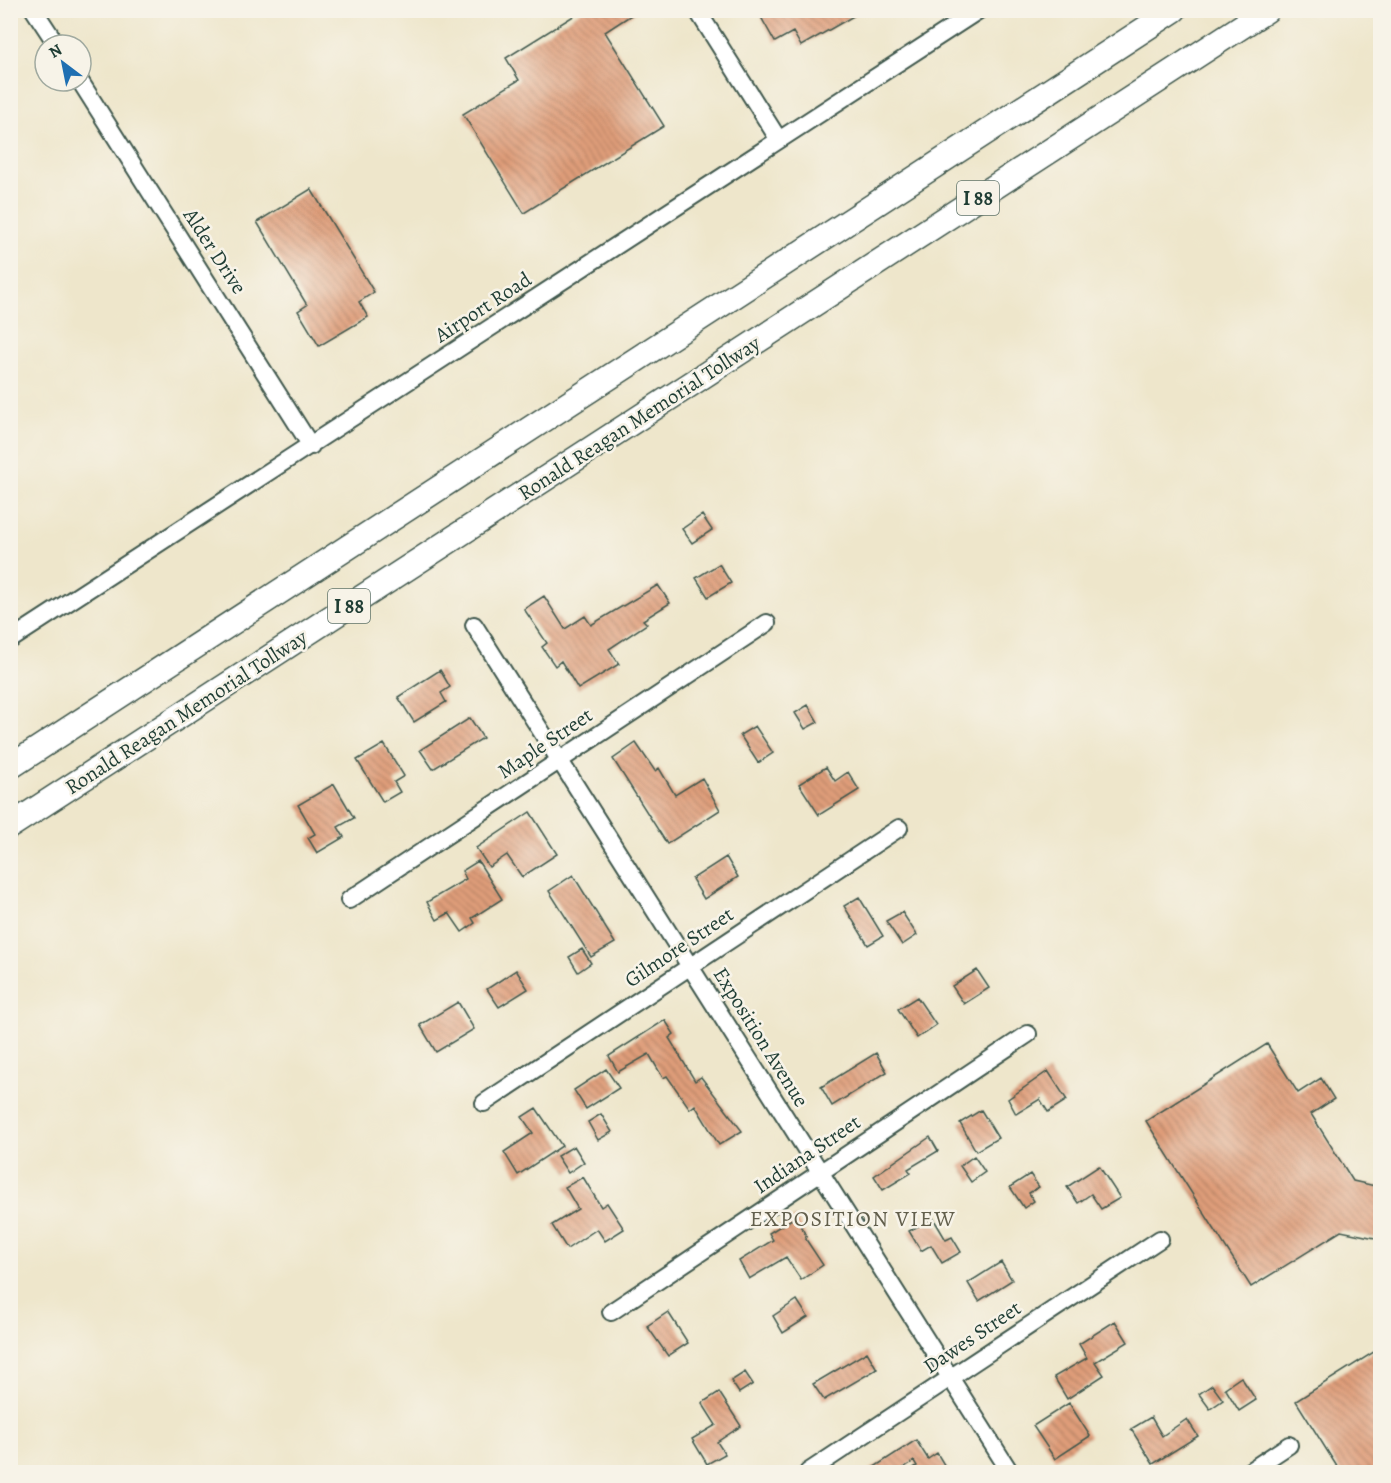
<svg xmlns="http://www.w3.org/2000/svg" width="1391" height="1483" font-family="Alegreya,serif">
	<style>
		.building { fill: url(#building-back-hatch) }
		.lines { fill: none; stroke-linecap: round; stroke-linejoin: round }
		.minor-casing { stroke: #3e564b; stroke-width: 20 }
		.highway-casing { stroke: #3e564b; stroke-width: 27 }
		.minor { stroke: #fff; stroke-width: 16 }
		.highway { stroke: #fff; stroke-width: 24 }
		.labels { text-anchor: middle; dominant-baseline: central; stroke-width: 5; stroke-linejoin: round; paint-order: stroke }
		.shield { fill: #f7f3e8; stroke: #60746a; stroke-width: 1.5 }
		.shield-label { font-size: 20px; font-weight: bold; fill: #1f3d34 }
		.street-label { font-size: 21px; fill: #1f3d34; stroke: #f7f3e8 }
		.neighbourhood-label { font-size: 22px; letter-spacing: 1.5px; fill: #625f4c; stroke: #f7f3e8 }
	</style>
	<defs>
		<pattern id="building-back-hatch" width="6" height="6" patternUnits="userSpaceOnUse" patternTransform="scale(1.5)"><rect width="6" height="6" fill="#df9d79"/><path d="M-1 5l2 2M0 0l6 6M5-1l2 2" fill="none" stroke="#b48164"/></pattern>
	</defs>
	<rect width="100%" height="100%" fill="#f7f3e8"/>
	<filter id="ink" filterUnits="userSpaceOnUse"><feTurbulence type="fractalNoise" baseFrequency=".0167" numOctaves="2"/><feDisplacementMap in="SourceGraphic" scale="12" xChannelSelector="R" yChannelSelector="G"/><feConvolveMatrix kernelMatrix="1 2 1 2 8 2 1 2 1" color-interpolation-filters="sRGB"/></filter>
	<filter id="wash" filterUnits="userSpaceOnUse"><feTurbulence type="fractalNoise" baseFrequency=".008" numOctaves="4" result="noise"/><feDisplacementMap in="SourceGraphic" scale="24" xChannelSelector="R" yChannelSelector="G"/><feGaussianBlur stdDeviation="1.35" result="paint"/><feColorMatrix in="noise" values="0 0 0 0 0 0 0 0 0 0 0 0 0 0 0 0 0 1.4 0 .05"/><feComposite in="paint" operator="in"/></filter>
	<g filter="url(#wash)">
		<rect width="100%" height="100%" fill="#eee6cb"/>
		<g id="blocks">
			<!-- building -->
			<path class="building" d="M583,10H639L605,32L664,126L524,213L463,114L519,80L506,58Z
				M757,10H864L801,46L793,32L775,42Z
				M311,189L374,292L359,302L368,317L319,346L298,311L307,305L257,222Z
				M702,515L712,530L692,543L682,529Z
				M719,564L731,583L708,597L696,578Z
				M658,585L670,603L643,620L647,624L609,649L619,664L578,689L561,661L555,666L542,647L547,643L524,609L544,596L565,629L585,616L591,625Z
				M440,670L450,687L441,693L446,702L414,722L398,697Z
				M808,705L818,722L805,729L795,713Z
				M470,718L483,738L433,769L420,750Z
				M755,726L773,753L758,763L740,735Z
				M636,743L655,771L659,768L675,795L702,778L720,810L667,844L613,759Z
				M384,744L404,776L394,782L400,792L383,802L357,760Z
				M826,767L835,781L848,772L859,790L819,815L799,784Z
				M334,784L354,818L338,827L344,837L317,853L308,838L315,834L298,805Z
				M530,812L557,854L522,877L507,855L489,867L476,848Z
				M726,857L738,877L704,899L692,879Z
				M478,861L502,899L472,918L475,923L462,932L449,913L437,920L427,902L466,879L462,871Z
				M573,875L615,943L591,957L549,891Z
				M859,897L883,936L868,945L844,906Z
				M902,912L917,935L902,945L886,921Z
				M582,949L591,963L578,972L569,957Z
				M516,970L528,989L499,1007L487,989Z
				M977,970L989,988L964,1004L952,986Z
				M917,997L936,1025L917,1038L898,1009Z
				M458,1002L474,1029L436,1052L420,1025Z
				M665,1020L674,1034L669,1038L695,1081L701,1077L742,1131L719,1145L695,1105L690,1109L667,1076L663,1078L649,1054L618,1072L609,1056Z
				M1267,1044L1298,1093L1321,1078L1334,1099L1311,1114L1353,1181L1380,1187V1239L1341,1231L1251,1287L1146,1121Z
				M876,1053L887,1072L832,1106L821,1087Z
				M606,1069L619,1088L586,1109L574,1090Z
				M1048,1071L1067,1100L1048,1112L1040,1099L1016,1114L1008,1099Z
				M536,1108L562,1146L518,1175L504,1152L533,1133L522,1117Z
				M981,1110L998,1138L976,1151L960,1123Z
				M601,1114L612,1132L598,1140L588,1122Z
				M930,1137L938,1151L908,1169L911,1173L883,1190L874,1176Z
				M574,1146L584,1162L568,1173L557,1156Z
				M974,1156L985,1172L971,1182L960,1166Z
				M1099,1166L1120,1198L1101,1209L1091,1194L1078,1203L1067,1187Z
				M1030,1174L1039,1187L1029,1193L1034,1201L1024,1208L1010,1187Z
				M583,1177L601,1207L607,1203L624,1229L605,1241L597,1229L567,1249L552,1225L578,1209L565,1187Z
				M795,1217L807,1237L805,1238L823,1265L801,1280L786,1257L749,1279L739,1261L773,1240L769,1233Z
				M933,1218L946,1240L952,1237L961,1252L942,1263L931,1245L921,1251L909,1231Z
				M1001,1262L1012,1280L979,1301L968,1283Z
				M797,1300L808,1317L783,1333L773,1316Z
				M668,1312L688,1343L668,1356L647,1326Z
				M1115,1321L1128,1342L1095,1362L1104,1375L1067,1399L1054,1377L1087,1358L1079,1344Z
				M1380,1348V1473H1341L1296,1401Z
				M867,1352L877,1369L824,1400L813,1384Z
				M745,1372L753,1384L739,1393L731,1381Z
				M1241,1377L1256,1400L1239,1411L1225,1388Z
				M1212,1385L1223,1400L1210,1409L1199,1394Z
				M719,1392L741,1426L717,1442L725,1454L707,1464L692,1439L716,1425L702,1403Z
				M1069,1403L1090,1436L1055,1459L1033,1426Z
				M1151,1417L1162,1436L1187,1419L1198,1436L1153,1464L1131,1429Z
				M916,1440L928,1459L937,1453L949,1473H905L917,1466L914,1461L896,1473H865Z"/>
		</g>
	</g>
	<g filter="url(#ink)">
		<use href="#blocks" fill-opacity="0" stroke="#3e564b" stroke-width="1.5"/>
		<g class="lines">
			<defs>
				<path id="minor" d="M34,10L57,45
					M697,10L779,140
					M80,81L311,446
					M474,625L1010,1472
					M10,640L979,10
					M349,900L767,623
					M484,1103L899,828
					M611,1312L1028,1034
					M808,1472L1160,1239
					M1248,1472L1289,1445"/>
				<path id="highway" d="M10,767L1174,10
					M10,826L1267,10"/>
			</defs>
			<!-- minor casing -->
			<use href="#minor" class="minor-casing"/>
			<!-- highway casing -->
			<use href="#highway" class="highway-casing"/>
			<!-- minor -->
			<use href="#minor" class="minor"/>
			<!-- highway -->
			<use href="#highway" class="highway"/>
		</g>
	</g>
	<g class="labels">
		<!-- shield labels -->
		<g class="shield">
			<rect x="957" y="181" width="42" height="34" rx="4.5"/>
			<rect x="328" y="589" width="42" height="34" rx="4.5"/>
		</g>
		<g class="shield-label">
			<text x="978" y="198">I 88</text>
			<text x="349" y="606">I 88</text>
		</g>
		<!-- street labels -->
		<g class="street-label">
			<text transform="translate(215 251) rotate(57)">Alder Drive</text>
			<text transform="translate(483 307) rotate(-33)">Airport Road</text>
			<text transform="translate(639 418) rotate(-33)">Ronald Reagan Memorial Tollway</text>
			<text transform="translate(186 712) rotate(-33)">Ronald Reagan Memorial Tollway</text>
			<text transform="translate(545 743) rotate(-34)">Maple Street</text>
			<text transform="translate(679 947) rotate(-34)">Gilmore Street</text>
			<text transform="translate(761 1037) rotate(58)">Exposition Avenue</text>
			<text transform="translate(807 1154) rotate(-34)">Indiana Street</text>
			<text transform="translate(972 1337) rotate(-34)">Dawes Street</text>
		</g>
		<!-- neighbourhood labels -->
		<g class="neighbourhood-label">
			<text x="853" y="1219">EXPOSITION VIEW</text>
		</g>
	</g>
	<!-- margin -->
	<rect width="1391" height="1483" fill="none" stroke="#f7f3e8" stroke-width="36"/>
	<!-- north arrow -->
	<g transform="translate(63 63) rotate(328)"><circle r="28" fill="#f7f3e8" stroke="#a1aaa0" stroke-width="1.5"/>
	<path d="M0-4.5L10 22L0 15L-10 22Z" fill="#1f6fb2"/>
	<text y="-9" font-size="16" font-weight="bold" text-anchor="middle" fill="#1f3d34">N</text>
	</g>
</svg>
